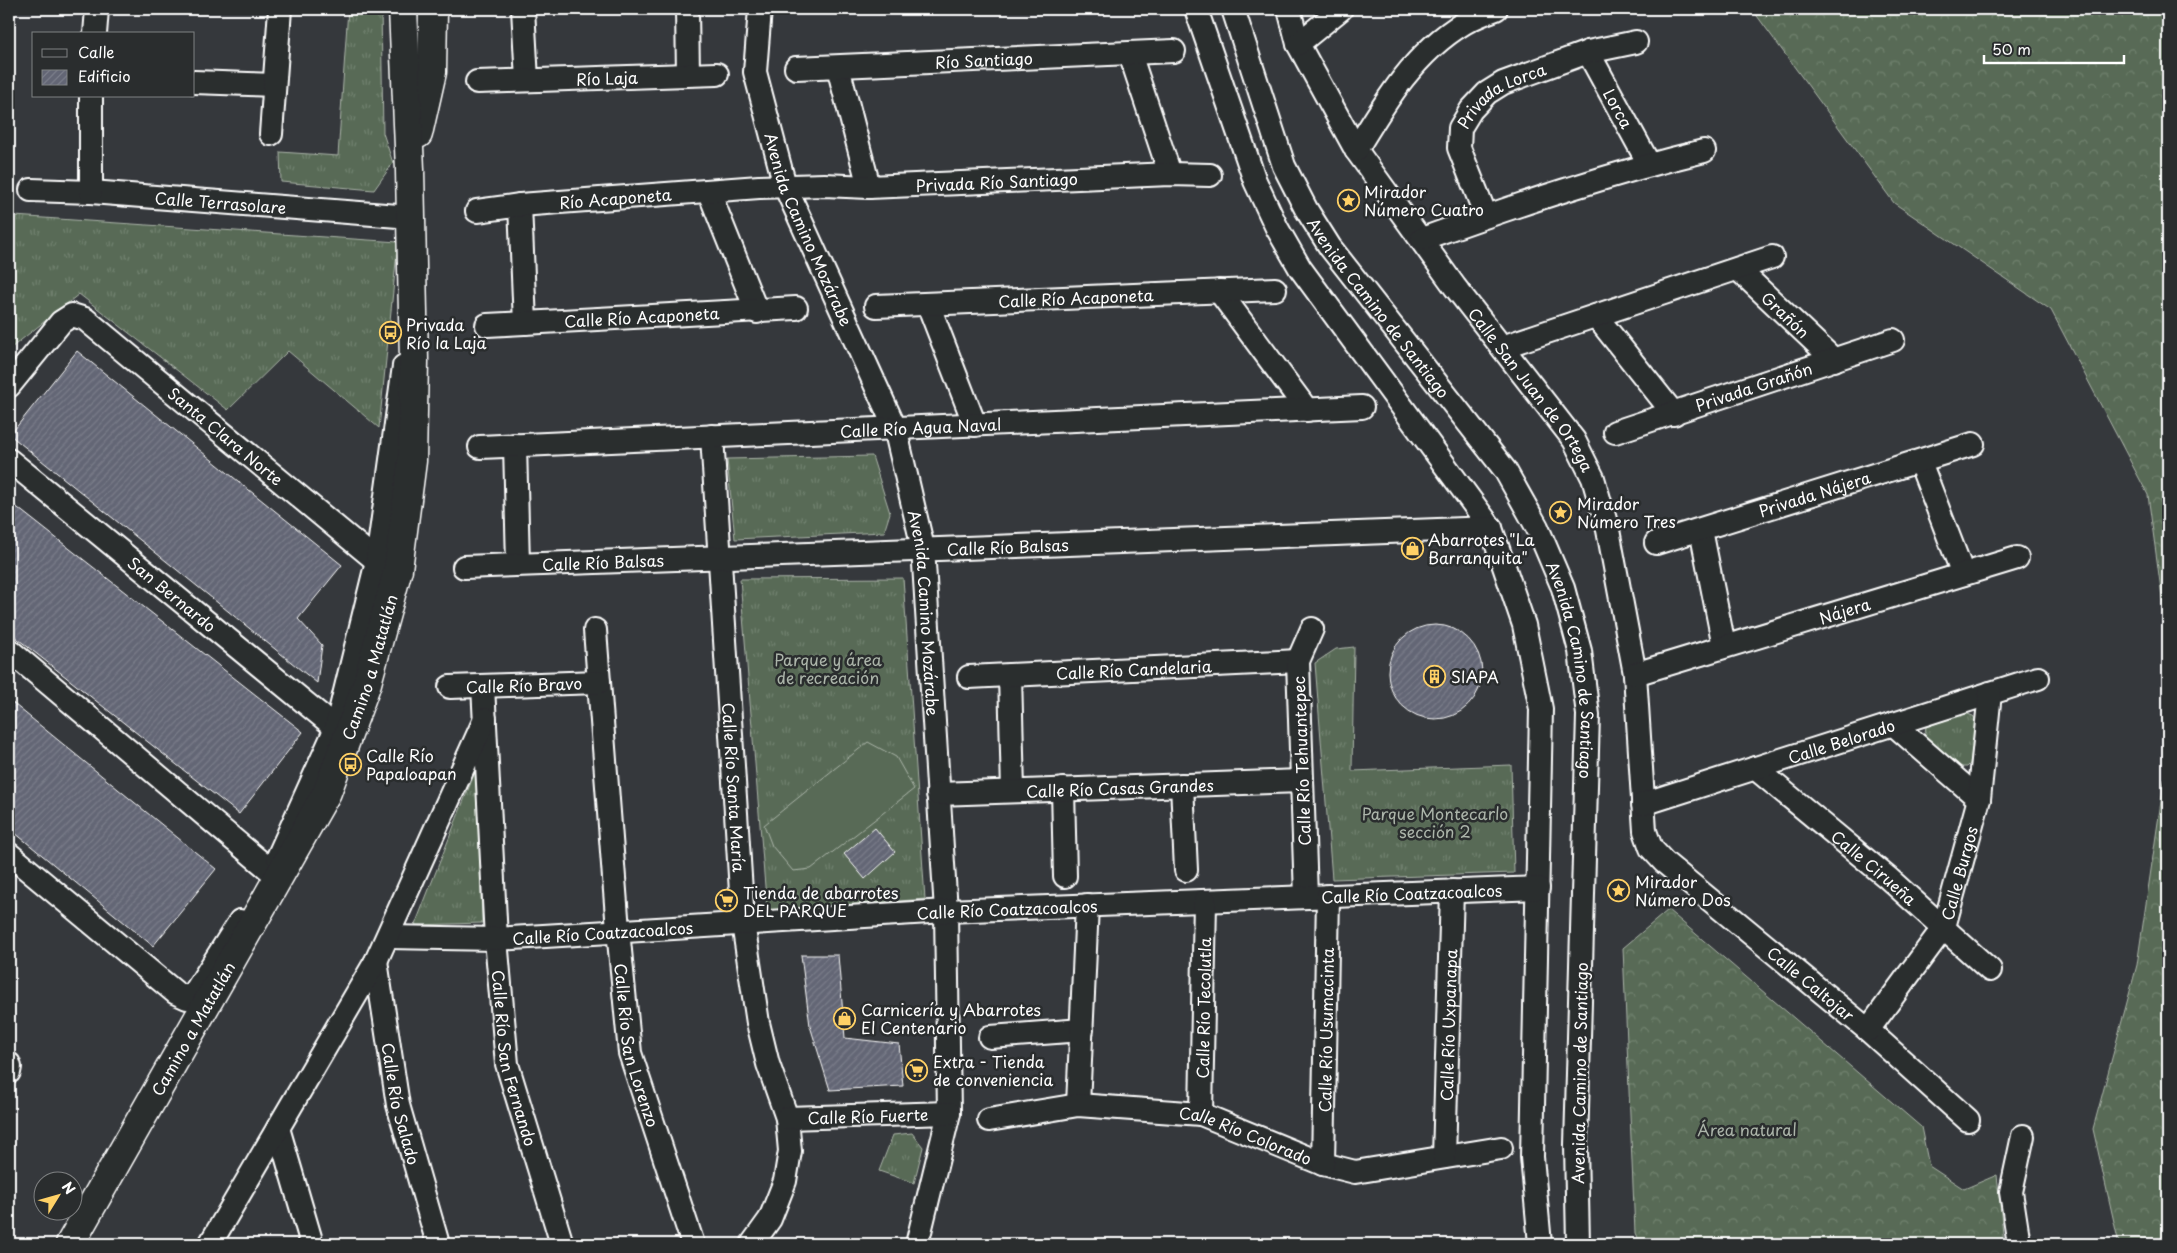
<svg xmlns="http://www.w3.org/2000/svg" width="2177" height="1253" font-family="'Playpen Sans',sans-serif">
	<style>
		.grass { fill: url(#grass-tufts); stroke: #acb5aa }
		.forest { fill: url(#forest-crowns); stroke: #acb5aa }
		.pitch { fill: #586b56; stroke: #acb5aa }
		.building { fill: url(#building-hatch); stroke: #fff }
		.lines { fill: none; stroke-linecap: round; stroke-linejoin: round }
		.street-casing { stroke: #fff; stroke-width: 26 }
		.secondary-casing { stroke: #fff; stroke-width: 31 }
		.street { stroke: #2a2d2e; stroke-width: 22 }
		.secondary { stroke: #2a2d2e; stroke-width: 28 }
		.labels { text-anchor: middle; dominant-baseline: central; stroke-width: 5; stroke-linejoin: round; paint-order: stroke }
		.street-label { font-size: 16px; fill: #fff; stroke: #2a2d2e }
		.poi-label { font-size: 16px; fill: #fff; stroke: #2a2d2e; text-anchor: start }
		.park-label { font-size: 16px; fill: #acb5aa; stroke: #2a2d2e }
	</style>
	<defs>
		<pattern id="grass-tufts" width="24" height="20" patternUnits="userSpaceOnUse" patternTransform="scale(1.25)"><rect width="24" height="20" fill="#586b56"/><path d="M3 7l-1-3M5 7V3M7 7l1-3M15 17l-1-3M17 17v-4M19 17l1-3" fill="none" stroke="#71816f"/></pattern>
		<pattern id="forest-crowns" width="20" height="18" patternUnits="userSpaceOnUse" patternTransform="scale(1.25)"><rect width="20" height="18" fill="#586b56"/><path d="M2 6a3 3 0 1 1 6 0M12 15a3 3 0 1 1 6 0" fill="none" stroke="#71816f"/></pattern>
		<pattern id="building-hatch" width="6" height="6" patternUnits="userSpaceOnUse" patternTransform="scale(1.25)"><rect width="6" height="6" fill="#636675"/><path d="M-1 1l2-2M0 6l6-6M5 7l2-2" fill="none" stroke="#7a7d8a"/></pattern>
	</defs>
	<rect width="100%" height="100%" fill="#35383c"/>
	<filter id="ink" filterUnits="userSpaceOnUse"><feTurbulence type="fractalNoise" baseFrequency=".02" numOctaves="2"/><feDisplacementMap in="SourceGraphic" scale="10" xChannelSelector="R" yChannelSelector="G"/><feConvolveMatrix kernelMatrix="1 2 1 2 8 2 1 2 1" color-interpolation-filters="sRGB"/></filter>
	<g filter="url(#ink)">
		<!-- grass -->
		<path class="grass" d="M348,9H381L383,133L393,163L374,190L281,182L280,152L338,156Z
			M14,216L398,242L379,428L288,351L228,410L79,294L11,348L9,346V269Z
			M872,456L890,513L884,532L735,539L727,459Z
			M903,578L925,899L767,911L740,579Z
			M1354,647L1352,771L1511,765L1514,873L1332,879L1315,663L1336,649Z
			M1965,713L1973,716L1976,720L1970,764L1967,767H1961L1924,737L1926,727Z
			M477,767L482,923L415,925Z
			M912,1133L923,1147L914,1183L879,1171L893,1135Z"/>
		<!-- forest -->
		<path class="forest" d="M1752,9H2168V641L2148,495L2051,310L1894,203Z
			M2168,754V1244H2119L2093,1129L2137,965Z
			M1668,910L1921,1127L1929,1166L1964,1189L1997,1175L2004,1244H1640L1635,1233L1623,948Z"/>
		<!-- pitch -->
		<path class="pitch" d="M868,742L896,757L914,789L811,869L793,871L772,846L764,825Z"/>
		<!-- building -->
		<path class="building" d="M77,351L342,565L298,619L322,645L317,683L10,435Z
			M9,501L303,732L239,814L9,632Z
			M1388 672a47 47 0 1 1 94 0a47 47 0 1 1-94 0Z
			M9,700L216,869L153,946L9,828Z
			M875,828L895,852L865,879L844,854Z
			M801,955H838L845,1038L899,1044L903,1086L830,1090L810,1026Z"/>
		<g class="lines">
			<defs>
				<g id="street">
					<path d="M523,9L527,80"/>
					<path d="M687,9L688,74"/>
					<path id="s1" d="M760,9L755,72L785,186L895,428L923,548L946,911L949,1113L917,1244"/>
					<path d="M1196,9L1255,181L1277,228L1300,268L1491,528L1524,625L1541,709L1532,1157L1540,1244"/>
					<path id="s2" d="M1233,9L1284,166L1306,209L1330,247L1505,470L1537,527L1563,588L1580,651L1588,715L1576,1145L1578,1244"/>
					<path id="s3" d="M1289,9L1298,44L1356,150L1455,287L1574,440L1593,478L1608,530L1635,674L1645,831L1651,848L1664,862L1868,1030L1968,1120"/>
					<path d="M95,34L97,9"/>
					<path d="M1298,44L1341,9"/>
					<path id="s4" d="M1588,52L1649,164"/>
					<path d="M1130,54L1170,174"/>
					<path d="M838,67L869,187"/>
					<path id="s5" d="M796,68L1174,51"/>
					<path d="M194,82L274,85"/>
					<path id="s6" d="M477,82L717,74"/>
					<path d="M271,134L280,9"/>
					<path d="M1356,150C1385,102 1414,53 1464,23C1474,17 1485,13 1496,9"/>
					<path id="s7" d="M31,190L91,192L411,217"/>
					<path d="M91,192V96"/>
					<path d="M709,192L757,312"/>
					<path d="M520,205L525,323"/>
					<path id="s8" d="M477,211L520,205L759,187L824,185L869,187L1170,174L1210,175"/>
					<path id="s9" d="M1486,216L1459,148L1460,128L1471,110L1487,93L1503,83L1588,52L1636,42"/>
					<path d="M1422,239C1514,206 1608,174 1704,151"/>
					<path id="s10" d="M1738,269L1834,360"/>
					<path d="M1219,291L1307,410"/>
					<path d="M928,304L975,425"/>
					<path id="s11" d="M876,306L1275,289"/>
					<path d="M1596,316L1674,414"/>
					<path id="s12" d="M487,325L796,308"/>
					<path d="M1502,347L1772,257"/>
					<path id="s13" d="M9,386L61,322L72,315L85,319L377,561"/>
					<path id="s14" d="M1615,432L1893,340"/>
					<path id="s15" d="M712,436L743,923L758,1023L768,1064L787,1118L790,1151L785,1181L770,1219L752,1244"/>
					<path d="M515,445L518,564"/>
					<path id="s16" d="M480,447L1362,407"/>
					<path id="s17" d="M9,460L336,728"/>
					<path d="M1920,462L1963,574"/>
					<path d="M1701,530L1724,646"/>
					<path id="s18" d="M1656,543L1973,444"/>
					<path id="s19" d="M464,567L1491,528"/>
					<path id="s20" d="M595,630L618,930L630,1053L693,1244"/>
					<path d="M9,650L271,871"/>
					<path id="s21" d="M1635,674L2017,558"/>
					<path d="M1010,675L1013,791"/>
					<path id="s22" d="M969,677L1298,661"/>
					<path id="s23" d="M483,686L496,939L507,1064L562,1244"/>
					<path id="s24" d="M450,687L599,682"/>
					<path d="M1893,724L1979,799"/>
					<path id="s25" d="M1755,768L1888,878L1990,970"/>
					<path d="M1182,785L1186,870"/>
					<path d="M1063,789L1065,876"/>
					<path id="s26" d="M938,794L1302,781"/>
					<path id="s27" d="M1643,804L2038,678"/>
					<path d="M9,854L176,993L187,998L195,992L240,921"/>
					<path d="M278,857L336,728L377,561L404,366"/>
					<path d="M1306,897L1298,661L1312,629"/>
					<path id="s28" d="M388,937L496,939L946,911L1538,888"/>
					<path id="s29" d="M376,961L398,1105L438,1244"/>
					<path id="s30" d="M1868,1030L1944,927L1979,799L1990,693"/>
					<path d="M990,1037L1082,1030"/>
					<path d="M9,1064L10,1067L9,1072"/>
					<path d="M1078,1105L1087,905"/>
					<path id="s31" d="M1201,1114L1205,901"/>
					<path id="s32" d="M787,1118L949,1113"/>
					<path id="s33" d="M989,1120L1078,1105L1201,1114L1323,1164L1355,1172L1501,1148"/>
					<path d="M278,1128L312,1244"/>
					<path id="s34" d="M1444,1157L1452,891"/>
					<path id="s35" d="M1323,1164L1328,896"/>
					<path d="M210,1244L376,961L485,719"/>
					<path d="M2019,1244L2011,1192L2023,1136"/>
				</g>
				<g id="secondary">
					<path d="M418,134L432,72L433,9"/>
					<path id="s36" d="M70,1244L327,792L367,683L398,569L412,461L414,361L410,170L403,9"/>
				</g>
			</defs>
			<!-- street casing -->
			<use href="#street" class="street-casing"/>
			<!-- secondary casing -->
			<use href="#secondary" class="secondary-casing"/>
			<!-- street -->
			<use href="#street" class="street"/>
			<!-- secondary -->
			<use href="#secondary" class="secondary"/>
		</g>
	</g>
	<!-- icons -->
	<defs>
		<symbol id="sight-ring" viewBox="-11 -11 22 22"><circle r="9.5" fill="#2a2d2e" stroke="#ffd166" stroke-width="1.5"/><path d="M0-6L1.8-2.2L6-1.7L2.9 1.2L3.7 5.4L0 3.3L-3.7 5.4L-2.9 1.2L-6-1.7L-1.8-2.2Z" fill="#ffd166"/></symbol>
		<symbol id="bus-ring" viewBox="-11 -11 22 22"><circle r="9.5" fill="#2a2d2e" stroke="#ffd166" stroke-width="1.5"/><path d="M-5-6H5V4H4V6H2V4H-2V6H-4V4H-5ZM-3.5-4V0h7V-4ZM-3.5 1.2v1.5H-2V1.2ZM2 1.2v1.5H3.5V1.2Z" fill="#ffd166"/></symbol>
		<symbol id="shop-ring" viewBox="-11 -11 22 22"><circle r="9.5" fill="#2a2d2e" stroke="#ffd166" stroke-width="1.5"/><path d="M-5-2.5h2.3a2.7 3.5 0 0 1 5.4 0H5L5.5 6h-11ZM-1.5-2.5h3a1.5 2.3 0 0 0-3 0Z" fill="#ffd166"/></symbol>
		<symbol id="building-ring" viewBox="-11 -11 22 22"><circle r="9.5" fill="#2a2d2e" stroke="#ffd166" stroke-width="1.5"/><path d="M-4-6H4V6H1V3H-1V6H-4ZM-2.5-4.3h1.7v1.8h-1.7ZM.8-4.3h1.7v1.8H.8ZM-2.5-1h1.7V.8h-1.7ZM.8-1h1.7V.8H.8Z" fill="#ffd166"/></symbol>
		<symbol id="supermarket-ring" viewBox="-11 -11 22 22"><circle r="9.5" fill="#2a2d2e" stroke="#ffd166" stroke-width="1.5"/><path d="M-6-5.5h2.5l.6 2H6L4.5 2H-2.5L-4.4-4H-6ZM-1.5 3.2a1.3 1.3 0 1 0 .1 0ZM3 3.2a1.3 1.3 0 1 0 .1 0Z" fill="#ffd166"/></symbol>
	</defs>
	<g fill-rule="evenodd">
		<use href="#sight-ring" x="1336" y="188" width="25" height="25"/>
		<use href="#bus-ring" x="378" y="320" width="25" height="25"/>
		<use href="#sight-ring" x="1548" y="500" width="25" height="25"/>
		<use href="#shop-ring" x="1400" y="536" width="25" height="25"/>
		<use href="#building-ring" x="1422" y="664" width="25" height="25"/>
		<use href="#bus-ring" x="338" y="752" width="25" height="25"/>
		<use href="#sight-ring" x="1606" y="878" width="25" height="25"/>
		<use href="#supermarket-ring" x="714" y="888" width="25" height="25"/>
		<use href="#shop-ring" x="832" y="1006" width="25" height="25"/>
		<use href="#supermarket-ring" x="904" y="1058" width="25" height="25"/>
	</g>
	<g class="labels">
		<!-- street labels -->
		<g class="street-label">
			<text stroke="none"><textPath href="#s5" startOffset="188">Río Santiago</textPath></text>
			<text stroke="none"><textPath href="#s6" startOffset="130">Río Laja</textPath></text>
			<text stroke="none"><textPath href="#s9" startOffset="148">Privada Lorca</textPath></text>
			<text stroke="none"><textPath href="#s4" startOffset="64">Lorca</textPath></text>
			<text stroke="none"><textPath href="#s8" startOffset="521">Privada Río Santiago</textPath></text>
			<text stroke="none"><textPath href="#s8" startOffset="139">Río Acaponeta</textPath></text>
			<text stroke="none"><textPath href="#s7" startOffset="190">Calle Terrasolare</textPath></text>
			<text stroke="none"><textPath href="#s1" startOffset="230">Avenida Camino Mozárabe</textPath></text>
			<text stroke="none"><textPath href="#s11" startOffset="200">Calle Río Acaponeta</textPath></text>
			<text stroke="none"><textPath href="#s2" startOffset="336">Avenida Camino de Santiago</textPath></text>
			<text stroke="none"><textPath href="#s10" startOffset="66">Grañón</textPath></text>
			<text stroke="none"><textPath href="#s12" startOffset="155">Calle Río Acaponeta</textPath></text>
			<text stroke="none"><textPath href="#s14" startOffset="146">Privada Grañón</textPath></text>
			<text stroke="none"><textPath href="#s3" startOffset="454">Calle San Juan de Ortega</textPath></text>
			<text stroke="none"><textPath href="#s16" startOffset="441">Calle Río Agua Naval</textPath></text>
			<text stroke="none"><textPath href="#s13" startOffset="292">Santa Clara Norte</textPath></text>
			<text stroke="none"><textPath href="#s18" startOffset="166">Privada Nájera</textPath></text>
			<text stroke="none"><textPath href="#s19" startOffset="544">Calle Río Balsas</textPath></text>
			<text stroke="none"><textPath href="#s19" startOffset="139">Calle Río Balsas</textPath></text>
			<text stroke="none"><textPath href="#s17" startOffset="211">San Bernardo</textPath></text>
			<text stroke="none"><textPath href="#s21" startOffset="219">Nájera</textPath></text>
			<text stroke="none"><textPath href="#s1" startOffset="635">Avenida Camino Mozárabe</textPath></text>
			<text stroke="none"><textPath href="#s36" startOffset="652">Camino a Matatlán</textPath></text>
			<text stroke="none"><textPath href="#s22" startOffset="165">Calle Río Candelaria</textPath></text>
			<text stroke="none"><textPath href="#s2" startOffset="756">Avenida Camino de Santiago</textPath></text>
			<text stroke="none"><textPath href="#s24" startOffset="74">Calle Río Bravo</textPath></text>
			<text stroke="none"><textPath href="#s27" startOffset="208">Calle Belorado</textPath></text>
			<text transform="translate(1301 761) rotate(-92)">Calle Río Tehuantepec</text>
			<text stroke="none"><textPath href="#s26" startOffset="182">Calle Río Casas Grandes</textPath></text>
			<text stroke="none"><textPath href="#s15" startOffset="352">Calle Río Santa María</textPath></text>
			<text stroke="none"><textPath href="#s25" startOffset="155">Calle Cirueña</textPath></text>
			<text stroke="none"><textPath href="#s30" startOffset="184">Calle Burgos</textPath></text>
			<text stroke="none"><textPath href="#s28" startOffset="1025">Calle Río Coatzacoalcos</textPath></text>
			<text stroke="none"><textPath href="#s28" startOffset="620">Calle Río Coatzacoalcos</textPath></text>
			<text stroke="none"><textPath href="#s28" startOffset="215">Calle Río Coatzacoalcos</textPath></text>
			<text stroke="none"><textPath href="#s3" startOffset="1148">Calle Caltojar</textPath></text>
			<text stroke="none"><textPath href="#s31" startOffset="106">Calle Río Tecolutla</textPath></text>
			<text stroke="none"><textPath href="#s34" startOffset="132">Calle Río Uxpanapa</textPath></text>
			<text stroke="none"><textPath href="#s36" startOffset="248">Camino a Matatlán</textPath></text>
			<text stroke="none"><textPath href="#s35" startOffset="134">Calle Río Usumacinta</textPath></text>
			<text stroke="none"><textPath href="#s20" startOffset="418">Calle Río San Lorenzo</textPath></text>
			<text stroke="none"><textPath href="#s23" startOffset="374">Calle Río San Fernando</textPath></text>
			<text transform="translate(1579 1073) rotate(-89)">Avenida Camino de Santiago</text>
			<text stroke="none"><textPath href="#s29" startOffset="145">Calle Río Salado</textPath></text>
			<text stroke="none"><textPath href="#s32" startOffset="81">Calle Río Fuerte</textPath></text>
			<text stroke="none"><textPath href="#s33" startOffset="262">Calle Río Colorado</textPath></text>
		</g>
		<!-- poi labels -->
		<g class="poi-label">
			<text x="1364" y="191">Mirador<tspan x="1364" dy="18">Número Cuatro</tspan></text>
			<text x="406" y="324">Privada<tspan x="406" dy="18">Río la Laja</tspan></text>
			<text x="1577" y="503">Mirador<tspan x="1577" dy="18">Número Tres</tspan></text>
			<text x="1428" y="539">Abarrotes "La<tspan x="1428" dy="18">Barranquita"</tspan></text>
			<text x="1451" y="676">SIAPA</text>
			<text x="366" y="755">Calle Río<tspan x="366" dy="18">Papaloapan</tspan></text>
			<text x="1635" y="881">Mirador<tspan x="1635" dy="18">Número Dos</tspan></text>
			<text x="743" y="892">Tienda de abarrotes<tspan x="743" dy="18">DEL PARQUE</tspan></text>
			<text x="861" y="1009">Carnicería y Abarrotes<tspan x="861" dy="18">El Centenario</tspan></text>
			<text x="933" y="1061">Extra - Tienda<tspan x="933" dy="18">de conveniencia</tspan></text>
		</g>
		<!-- park labels -->
		<g class="park-label">
			<text x="828" y="659">Parque y área<tspan x="828" dy="18">de recreación</tspan></text>
			<text x="1435" y="813">Parque Montecarlo<tspan x="1435" dy="18">sección 2</tspan></text>
			<text x="1747" y="1129">Área natural</text>
		</g>
	</g>
	<!-- margin -->
	<rect width="2177" height="1253" fill="none" stroke="#2a2d2e" stroke-width="30"/>
	<rect x="15" y="15" width="2147" height="1223" fill="none" stroke="#fff" stroke-width="2" filter="url(#ink)"/>
	<!-- legend -->
	<rect x="32" y="32" width="162" height="65" fill="#2a2d2e" stroke="#7f8182"/>
	<rect x="42" y="49" width="25" height="8" fill="#2a2d2e" stroke="#7f8182"/>
	<text x="78" y="58" font-size="15" fill="#ffffff">Calle</text>
	<rect x="42" y="70" width="25" height="15" fill="url(#building-hatch)" stroke="#7f8182"/>
	<text x="78" y="82" font-size="15" fill="#ffffff">Edificio</text>
	<!-- north arrow -->
	<g transform="translate(58 1196) rotate(53)"><circle r="24" fill="#2a2d2e" stroke="#7f8182"/>
	<path d="M0-4L9 19L0 12L-9 19Z" fill="#ffd166"/>
	<text y="-8" font-size="14" font-weight="bold" text-anchor="middle" fill="#ffffff">N</text>
	</g>
	<!-- scale -->
	<path d="M1984 55v8h140v-8" fill="none" stroke="#ffffff" stroke-width="2.5"/>
	<text x="1992" y="55" font-size="15" fill="#ffffff" stroke="#2a2d2e" stroke-width="4" paint-order="stroke">50 m</text>
</svg>
